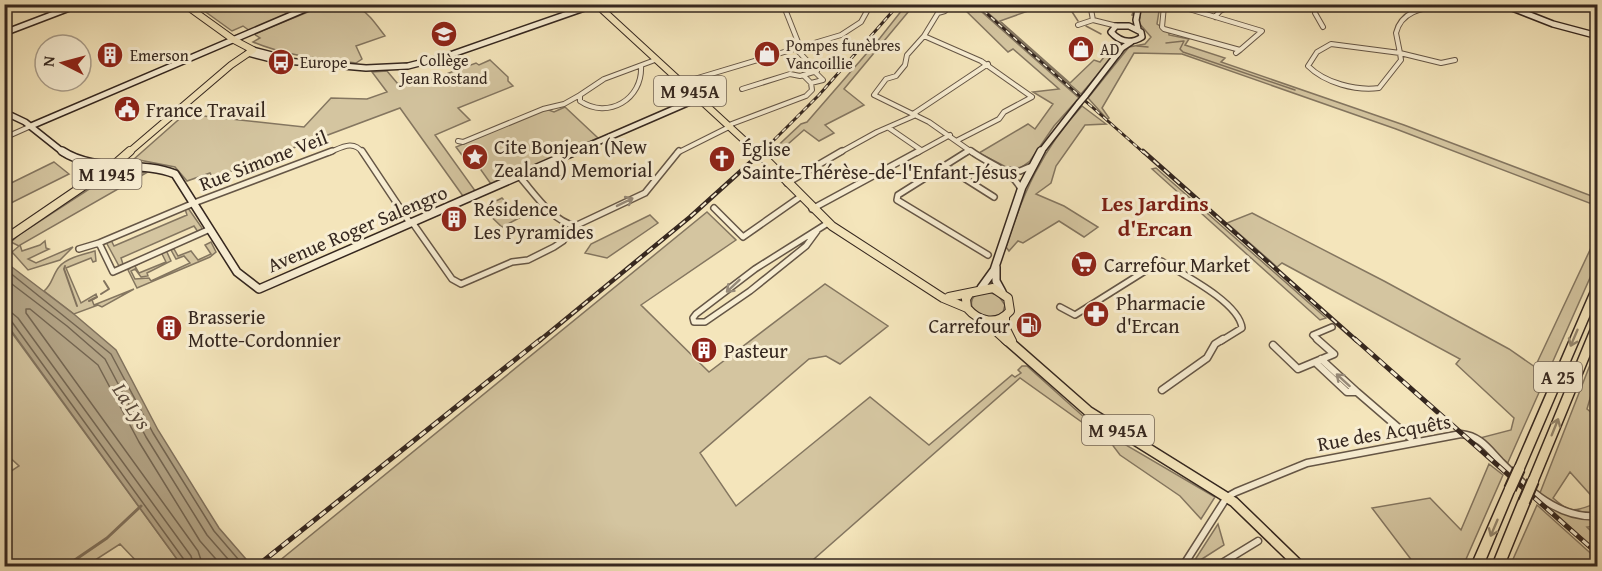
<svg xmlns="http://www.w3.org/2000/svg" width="1602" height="571" font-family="'Gentium Book Plus',serif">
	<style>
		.green { fill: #d4c5a0; stroke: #847660; stroke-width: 1.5 }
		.water { fill: #b3a486; stroke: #81725d; stroke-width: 1.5 }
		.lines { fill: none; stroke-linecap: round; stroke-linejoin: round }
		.shore { stroke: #746652; stroke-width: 1.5 }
		.stream-far2 { stroke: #81725d; stroke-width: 1.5 }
		.stream-far1 { stroke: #81725d; stroke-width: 2 }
		.stream { stroke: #81725d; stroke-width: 3 }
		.street-far2-casing { stroke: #655646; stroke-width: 6 }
		.street-far1-casing { stroke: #655646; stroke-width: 8 }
		.street-casing { stroke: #655646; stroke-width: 9 }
		.secondary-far1-casing { stroke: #35271f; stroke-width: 8 }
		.secondary-casing { stroke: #35271f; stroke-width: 10 }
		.primary-far2-casing { stroke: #35271f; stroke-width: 8 }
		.primary-far1-casing { stroke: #35271f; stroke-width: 10 }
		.primary-casing { stroke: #35271f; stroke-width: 12 }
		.highway-casing { stroke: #35271f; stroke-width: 3 }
		.street-far2 { stroke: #f8eed3; stroke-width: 4 }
		.street-far1 { stroke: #f8eed3; stroke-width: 5 }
		.street { stroke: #f8eed3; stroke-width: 6 }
		.secondary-far1 { stroke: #f8eed3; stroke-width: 5 }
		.secondary { stroke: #f8eed3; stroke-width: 7 }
		.primary-far2 { stroke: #f4e5bb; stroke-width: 6 }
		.primary-far1 { stroke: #f4e5bb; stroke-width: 8 }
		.primary { stroke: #f4e5bb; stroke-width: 9 }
		.highway { fill: #f4e5bb; fill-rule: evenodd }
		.rail-far2-casing { stroke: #35271f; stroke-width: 3 }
		.rail-far1-casing { stroke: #35271f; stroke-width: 4.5 }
		.rail-casing { stroke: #35271f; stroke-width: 5 }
		.rail-far2 { stroke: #f8eed3; stroke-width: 1.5; stroke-dasharray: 5; stroke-linecap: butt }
		.rail-far1 { stroke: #f8eed3; stroke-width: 2; stroke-dasharray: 7; stroke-linecap: butt }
		.rail { stroke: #f8eed3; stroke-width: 3; stroke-dasharray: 8; stroke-linecap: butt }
		.secondary-bridge-casing { stroke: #35271f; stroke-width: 8; stroke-linecap: butt }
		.highway-bridge-casing { stroke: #35271f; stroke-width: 14; stroke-linecap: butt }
		.secondary-bridge { stroke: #f8eed3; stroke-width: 5 }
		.highway-bridge { stroke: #f4e5bb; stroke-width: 10 }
		.oneway { stroke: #968a79 }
		.oneway2 { stroke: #94866d }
		.labels { text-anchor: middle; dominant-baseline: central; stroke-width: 6; stroke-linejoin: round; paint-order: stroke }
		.far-poi-label { font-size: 16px; fill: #35271f; stroke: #f8eed3; text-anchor: start }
		.shield { fill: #f8eed3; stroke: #706355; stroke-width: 1.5 }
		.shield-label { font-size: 18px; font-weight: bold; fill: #35271f }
		.poi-label { font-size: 20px; fill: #35271f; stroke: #f8eed3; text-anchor: start }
		.street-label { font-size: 20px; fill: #35271f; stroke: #f8eed3 }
		.water-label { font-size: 21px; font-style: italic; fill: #5b4c3e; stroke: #f8eed3 }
		.quarter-label { font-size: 22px; font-weight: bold; fill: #7a1f14; stroke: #f8eed3 }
	</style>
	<rect width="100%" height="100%" fill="#f4e5bb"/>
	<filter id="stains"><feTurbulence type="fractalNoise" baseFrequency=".00333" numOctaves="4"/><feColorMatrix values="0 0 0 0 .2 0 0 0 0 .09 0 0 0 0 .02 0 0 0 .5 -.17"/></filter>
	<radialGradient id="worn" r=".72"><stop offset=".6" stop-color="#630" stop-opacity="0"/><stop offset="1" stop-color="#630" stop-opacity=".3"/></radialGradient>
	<!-- green -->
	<path class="green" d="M196,5H291L300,10L250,31L243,26L232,31Z
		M325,5C362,4 363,7 385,36L356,46L362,59L356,63C321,59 286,56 253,42L260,38L254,34Z
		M906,5H914L844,89L864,105L825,125L834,133L819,141L804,130L771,159L767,156L801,124L807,122L880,38Z
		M960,5H974L1079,98L1054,126L1030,161L1019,169L1006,167L979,153L1028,124L1035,129L1053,104L1033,92L1059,89L1013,49L1008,52Z
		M979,5H1045L1000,21L1070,83L1094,60L1100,62L1113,46L1116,49L1107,64L1081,94Z
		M1136,5H1160L1157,24L1169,32V35L1189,39L1185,45L1225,58L1221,62L1404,125L1597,198V206L1396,129L1182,54L1134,53L1102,108L1109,118L1107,119L1088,98L1129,47L1145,44L1151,37L1139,23L1140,17L1132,15Z
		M490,60L508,77V81L513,86L458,108L470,120L435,135L476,192L463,196L400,108L213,178L210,173L187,181L175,167L134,159L185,114L304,127L331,98L367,99L387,92L372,72L387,71L398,84L412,77L419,84L476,63L479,65Z
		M1082,106L1106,124L1085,125L1056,166L1051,183L1036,194L1064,206L1098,227L1084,237L1059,221L1023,243L1018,241L1009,251L1006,247C1023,192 1042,150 1082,106Z
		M565,107L598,138L491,184L474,160L467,162L456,147L546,109L554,112Z
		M54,162L69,174L5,206V186Z
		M1156,168L1326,318L1320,320L1152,169Z
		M124,171L146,173L20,245L22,251L40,245L45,241L46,248L49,249L28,259L36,263L73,247L60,260L28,270L12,252L19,246L11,242L20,234L103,180Z
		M502,198L521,217L502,227L482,208Z
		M188,208L202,228L201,231L198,232L194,226L121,258L123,264L119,266L106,242L111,240L114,246L121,243L187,215L185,209Z
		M707,212L736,240L641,305L709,372L825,284L888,326L840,364L826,356L809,359L700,453L736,506L870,397L929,445L1012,375L1015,377L1021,373L1018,370L1022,366H1027L1095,427L1215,497L1201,519L1180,496L1120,455L1111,443L1020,378L806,566H273Z
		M1252,213L1384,281L1509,349L1535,367L1597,235V262L1505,469L1472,440L1511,430L1514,418L1456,364L1460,359L1282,263L1277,267L1227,223Z
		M650,215L658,223L607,258L585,253L591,244Z
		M211,242L216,252L210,257L137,288L128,270L130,268L127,267L150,257L135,266L139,273L166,262L162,254L153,255L166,250L171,261L147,273L148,276L141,277L135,269L131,271L135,279L149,278L151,281L190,263L184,256L176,259L171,250L174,249L178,256L191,251L198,260L211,254L205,245Z
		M95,251L96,261L93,262L91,258L66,268L81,303L96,294L97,297L92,300L94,305L134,289L102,307L98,305L74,314L44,291C52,285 53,274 59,267C66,258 84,254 95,251Z
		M987,292L998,295L1005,305L1003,312C992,320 981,317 972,307C969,295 978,294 987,292Z
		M4,322L182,566H141L120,544L86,566H5V475L19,466L5,453Z
		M1597,347V388H1593L1587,409L1597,417V502L1570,472L1553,498C1572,515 1575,511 1597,503V526L1587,527L1597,537V551L1538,498Z
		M1489,464L1503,475L1463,566H1416L1372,508L1430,498L1461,530Z
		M1537,505L1597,559V566H1510Z
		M1218,524L1224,545L1191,566Z"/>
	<!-- water -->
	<path class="water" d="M4,261L75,315L116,350L158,430L219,528L252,566H182L5,322Z"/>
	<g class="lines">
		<!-- shore -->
		<path class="shore" d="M4,268L111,354L153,433L214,531L244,566
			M4,278L67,326L105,359L146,437L207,535L234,566
			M4,312L12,313L18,318L191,556L194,566
			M4,319L12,322L185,561L186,566
			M203,566L198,551L26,313V309H30L98,365L139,442L200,541L222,566"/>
		<!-- stream-far2 -->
		<path class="stream-far2" d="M1067,4L1078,21
			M1086,26L1101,34
			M1166,43L1184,41L1180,49L1183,52L1295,90
			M1137,46L1148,47"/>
		<!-- stream-far1 -->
		<path class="stream-far1" d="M65,266L64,269L77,306
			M101,294L109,289L104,281
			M89,301L97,297"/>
		<!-- stream -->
		<path class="stream" d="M66,566L107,538L141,506"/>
		<defs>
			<path id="street-far2" d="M783,4L800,47
				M1090,4L1093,20
				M1316,4L1315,13L1323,27
				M1164,6H1179L1262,31L1240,50L1164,29L1162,27Z
				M945,11L938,13L924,36L907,55L905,65L896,76L886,79L874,95L929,122L973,153
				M1215,17L1220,11L1234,4
				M1093,20L1117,26
				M1078,25L1093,20
				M924,36L981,61L1032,97L1004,112L999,119L958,140
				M1331,44L1400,53L1401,60L1379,88C1356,91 1325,83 1308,66L1317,52Z
				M1236,53L1240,50
				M1400,53L1441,63L1455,60
				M1400,53L1396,33C1402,8 1428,8 1450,4
				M641,66C643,99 608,120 580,101V95L604,79L655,60
				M803,75L811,83L823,80L815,72
				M681,83L841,35L861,22L871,4
				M742,89L790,74L800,76L817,71L796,49
				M913,114L988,64
				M729,125L806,96L812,90L811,83
				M889,128L921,150
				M4,138L31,126
				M458,141L463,142L543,109L564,104L580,95
				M328,153C341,148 353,139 363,153
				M677,153L731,126
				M839,153L877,132L916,115
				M917,153L950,135
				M965,153L970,150"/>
			<path id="street-far1" d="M362,151L410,223
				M968,151L898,195L897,200L988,255
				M971,151C988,164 1011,169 1021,189
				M945,166L994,197
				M1008,170L1020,171L1032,166
				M519,176C535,194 551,220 575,226L645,193L679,151
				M787,183L842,151
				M714,208L743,237L800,197
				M812,209L919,151
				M412,222L452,279L461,284L512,262L528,260L554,247L563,241L572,226
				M210,229L113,272L99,243L194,203L332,151
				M817,231L806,246L750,291L705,322H694L693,318L696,314L755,269L828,223
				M79,249L99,243
				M1060,307L1075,315L1161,261C1182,274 1239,302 1242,328L1221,341
				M1319,341L1313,335L1332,327"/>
			<path id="street" d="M1273,345L1298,369L1334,354L1317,339
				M1315,362L1347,392H1357L1321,359
				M1162,390L1207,358L1215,344L1223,339
				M1357,392L1415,442
				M1183,566L1227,497L1236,492L1307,463L1461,434C1481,436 1489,450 1502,463C1529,490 1558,519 1598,516
				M1217,566L1258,541"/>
			<path id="secondary-far1" d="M1502,4L1553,24L1598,36
				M4,11L22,4
				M1116,26H1129L1141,32L1142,37C1131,44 1120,42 1111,32Z
				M1138,29L1136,20L1139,4
				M4,33L80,4
				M253,50L272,55
				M248,53L275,60L366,68L408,66L447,56L596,4
				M1085,96L1122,48L1131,42
				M4,112L25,122L64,153
				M31,126L317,4
				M572,153L699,98
				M1040,153L1079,103"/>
			<path id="secondary" d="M62,151C95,173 138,160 175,174L237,272L259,289L576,151
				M996,267V281L1002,292
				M981,288L994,270L1022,187L1041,151"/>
			<path id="primary-far2" d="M596,4L758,153
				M128,153L231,65L253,50L234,40L184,4"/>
			<path id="primary-far1" d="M757,151L832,226L943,298L967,308
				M4,240L114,165L130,151
				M949,297L993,288L1008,298L1010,311C997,326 979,322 967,308L966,299L969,294
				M1005,318V327L1012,341
				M985,321L1007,341"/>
			<path id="primary" d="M1006,339L1088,411L1234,502L1300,566"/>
			<path id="highway" d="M1598,281V296L1524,469L1523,472L1519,474L1515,472L1514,469L1594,284Z
				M1595,319H1598V335L1538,481L1537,484L1533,486L1529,484L1528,481Z
				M1510,484L1514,486L1515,489L1483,566H1471L1506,486Z
				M1524,497L1528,498L1530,502L1504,566H1492L1518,502L1520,498Z"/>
		</defs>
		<!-- street-far2 casing -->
		<use href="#street-far2" class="street-far2-casing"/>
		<!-- street-far1 casing -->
		<use href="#street-far1" class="street-far1-casing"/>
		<!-- street casing -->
		<use href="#street" class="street-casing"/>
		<!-- secondary-far1 casing -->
		<use href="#secondary-far1" class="secondary-far1-casing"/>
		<!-- secondary casing -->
		<use href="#secondary" class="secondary-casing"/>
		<!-- primary-far2 casing -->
		<use href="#primary-far2" class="primary-far2-casing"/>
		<!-- primary-far1 casing -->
		<use href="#primary-far1" class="primary-far1-casing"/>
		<!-- primary casing -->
		<use href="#primary" class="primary-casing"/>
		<!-- highway casing -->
		<use href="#highway" class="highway-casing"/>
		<!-- street-far2 -->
		<use href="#street-far2" class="street-far2"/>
		<!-- street-far1 -->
		<use href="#street-far1" class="street-far1"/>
		<!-- street -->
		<use href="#street" class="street"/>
		<!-- secondary-far1 -->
		<use href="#secondary-far1" class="secondary-far1"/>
		<!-- secondary -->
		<use href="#secondary" class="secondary"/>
		<!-- primary-far2 -->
		<use href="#primary-far2" class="primary-far2"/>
		<!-- primary-far1 -->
		<use href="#primary-far1" class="primary-far1"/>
		<!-- primary -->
		<use href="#primary" class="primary"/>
		<!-- highway -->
		<use href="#highway" class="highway"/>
		<defs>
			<path id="rail-far2" d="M976,4L1144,153
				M761,153L819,95L899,4"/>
			<path id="rail-far1" d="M1143,151L1357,341
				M539,341L690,217L763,151"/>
			<path id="rail" d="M1355,339L1598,554
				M257,566L541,339"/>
		</defs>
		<!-- rail-far2 casing -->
		<use href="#rail-far2" class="rail-far2-casing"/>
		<!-- rail-far1 casing -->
		<use href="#rail-far1" class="rail-far1-casing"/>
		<!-- rail casing -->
		<use href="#rail" class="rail-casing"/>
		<!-- rail-far2 -->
		<use href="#rail-far2" class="rail-far2"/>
		<!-- rail-far1 -->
		<use href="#rail-far1" class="rail-far1"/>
		<!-- rail -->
		<use href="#rail" class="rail"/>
		<defs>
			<path id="secondary-bridge" d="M1079,103L1085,96"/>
			<path id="highway-bridge" d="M1510,489L1519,469
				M1524,502L1533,481"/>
		</defs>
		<!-- secondary-bridge casing -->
		<use href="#secondary-bridge" class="secondary-bridge-casing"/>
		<!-- highway-bridge casing -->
		<use href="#highway-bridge" class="highway-bridge-casing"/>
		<!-- secondary-bridge -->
		<use href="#secondary-bridge" class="secondary-bridge"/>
		<!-- highway-bridge -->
		<use href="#highway-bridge" class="highway-bridge"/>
	</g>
	<!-- one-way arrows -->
	<defs><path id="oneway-shaft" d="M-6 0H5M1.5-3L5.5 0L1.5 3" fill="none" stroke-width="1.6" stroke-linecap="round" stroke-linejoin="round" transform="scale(1.5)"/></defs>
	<g class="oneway">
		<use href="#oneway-shaft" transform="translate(625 202) rotate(-26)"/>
		<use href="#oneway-shaft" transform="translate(733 286) rotate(137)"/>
		<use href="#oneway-shaft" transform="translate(1343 380) rotate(-138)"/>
	</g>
	<g class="oneway2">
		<use href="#oneway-shaft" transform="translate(1574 338) rotate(113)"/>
		<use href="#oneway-shaft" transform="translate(1555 427) rotate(-68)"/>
		<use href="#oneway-shaft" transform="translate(1494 528) rotate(113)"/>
	</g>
	<!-- icons -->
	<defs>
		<symbol id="school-disc" viewBox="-11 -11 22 22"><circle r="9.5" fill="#8f2418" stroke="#f8eed3"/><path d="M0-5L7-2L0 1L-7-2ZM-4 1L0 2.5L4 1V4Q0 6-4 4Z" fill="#fff"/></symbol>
		<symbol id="shop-disc" viewBox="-11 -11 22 22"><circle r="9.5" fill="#8f2418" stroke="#f8eed3"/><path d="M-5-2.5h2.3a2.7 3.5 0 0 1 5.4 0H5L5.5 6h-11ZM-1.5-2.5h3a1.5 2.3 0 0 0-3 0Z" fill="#fff"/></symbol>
		<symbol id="building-disc" viewBox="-11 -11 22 22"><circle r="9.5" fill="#8f2418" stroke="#f8eed3"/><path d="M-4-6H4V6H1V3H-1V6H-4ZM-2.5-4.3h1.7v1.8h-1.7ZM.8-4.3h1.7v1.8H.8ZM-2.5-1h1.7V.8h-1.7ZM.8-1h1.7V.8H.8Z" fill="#fff"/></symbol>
		<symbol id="bus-disc" viewBox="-11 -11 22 22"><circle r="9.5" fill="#8f2418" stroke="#f8eed3"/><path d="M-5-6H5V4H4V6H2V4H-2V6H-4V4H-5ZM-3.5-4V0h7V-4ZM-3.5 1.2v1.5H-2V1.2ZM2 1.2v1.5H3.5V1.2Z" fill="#fff"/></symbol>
		<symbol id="civic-disc" viewBox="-11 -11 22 22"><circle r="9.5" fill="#8f2418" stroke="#f8eed3"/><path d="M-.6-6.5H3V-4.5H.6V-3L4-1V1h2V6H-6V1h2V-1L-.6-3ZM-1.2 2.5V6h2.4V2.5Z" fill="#fff"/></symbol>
		<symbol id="sight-disc" viewBox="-11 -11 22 22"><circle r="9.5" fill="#8f2418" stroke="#f8eed3"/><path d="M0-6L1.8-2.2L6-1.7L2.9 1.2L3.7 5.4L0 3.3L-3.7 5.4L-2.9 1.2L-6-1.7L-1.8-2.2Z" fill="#fff"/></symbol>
		<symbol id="church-disc" viewBox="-11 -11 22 22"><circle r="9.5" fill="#8f2418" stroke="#f8eed3"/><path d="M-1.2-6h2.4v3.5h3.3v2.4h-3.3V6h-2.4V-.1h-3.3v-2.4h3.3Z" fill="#fff"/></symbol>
		<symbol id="supermarket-disc" viewBox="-11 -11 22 22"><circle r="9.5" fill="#8f2418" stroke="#f8eed3"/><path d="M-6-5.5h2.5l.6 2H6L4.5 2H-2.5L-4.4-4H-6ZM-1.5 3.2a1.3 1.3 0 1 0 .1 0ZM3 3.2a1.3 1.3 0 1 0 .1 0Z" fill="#fff"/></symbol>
		<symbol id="pharmacy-disc" viewBox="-11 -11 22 22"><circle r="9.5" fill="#8f2418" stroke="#f8eed3"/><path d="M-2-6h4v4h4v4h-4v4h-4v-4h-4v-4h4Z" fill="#fff"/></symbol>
		<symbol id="fuel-disc" viewBox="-11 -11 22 22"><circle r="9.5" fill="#8f2418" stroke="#f8eed3"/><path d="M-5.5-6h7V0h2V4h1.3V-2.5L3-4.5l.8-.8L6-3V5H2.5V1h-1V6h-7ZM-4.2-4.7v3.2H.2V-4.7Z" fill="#fff"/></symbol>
	</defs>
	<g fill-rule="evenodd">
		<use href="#school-disc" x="429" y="19" width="30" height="30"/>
		<use href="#shop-disc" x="1066" y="34" width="30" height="30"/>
		<use href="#shop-disc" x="752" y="39" width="30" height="30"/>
		<use href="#building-disc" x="95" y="40" width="30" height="30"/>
		<use href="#bus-disc" x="266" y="47" width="30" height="30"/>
		<use href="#civic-disc" x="112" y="94" width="30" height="30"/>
		<use href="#sight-disc" x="460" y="142" width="30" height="30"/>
		<use href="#church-disc" x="707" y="144" width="30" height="30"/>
		<use href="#building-disc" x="439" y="204" width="30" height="30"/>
		<use href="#supermarket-disc" x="1069" y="249" width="30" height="30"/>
		<use href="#pharmacy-disc" x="1081" y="299" width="30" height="30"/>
		<use href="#fuel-disc" x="1014" y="310" width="30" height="30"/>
		<use href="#building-disc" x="154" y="313" width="30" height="30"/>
		<use href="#building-disc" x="689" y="335" width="30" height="30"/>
	</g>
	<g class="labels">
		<!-- far-poi labels -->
		<g class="far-poi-label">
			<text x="786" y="45">Pompes funèbres<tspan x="786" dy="18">Vancoillie</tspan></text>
			<text x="1100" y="49">AD</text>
			<text x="130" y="55">Emerson</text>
			<text x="444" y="60" text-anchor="middle">Collège<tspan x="444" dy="18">Jean Rostand</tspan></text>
			<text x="300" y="62">Europe</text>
		</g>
		<!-- shield labels -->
		<g class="shield">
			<rect x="654" y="76" width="72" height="30" rx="4.5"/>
			<rect x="72.5" y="159" width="69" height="30" rx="4.5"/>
			<rect x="1534" y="362" width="48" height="30" rx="4.5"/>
			<rect x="1082" y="415" width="72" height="30" rx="4.5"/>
		</g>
		<g class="shield-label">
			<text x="690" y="91">M 945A</text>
			<text x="107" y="174">M 1945</text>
			<text x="1558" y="377">A 25</text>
			<text x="1118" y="430">M 945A</text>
		</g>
		<!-- poi labels -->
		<g class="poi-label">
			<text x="146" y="109">France Travail</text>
			<text x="494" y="146">Cite Bonjean (New<tspan x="494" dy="23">Zealand) Memorial</tspan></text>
			<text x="742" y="148">Église<tspan x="742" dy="23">Sainte-Thérèse-de-l'Enfant-Jésus</tspan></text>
			<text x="474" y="208">Résidence<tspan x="474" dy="23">Les Pyramides</tspan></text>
			<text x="1104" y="264">Carrefour Market</text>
			<text x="1116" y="302">Pharmacie<tspan x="1116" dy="23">d'Ercan</tspan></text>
			<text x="188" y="316">Brasserie<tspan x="188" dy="23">Motte-Cordonnier</tspan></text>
			<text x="1010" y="325" text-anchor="end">Carrefour</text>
			<text x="724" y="350">Pasteur</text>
		</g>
		<!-- street labels -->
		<g class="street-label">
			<text transform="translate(263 160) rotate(-21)">Rue Simone Veil</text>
			<text transform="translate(357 228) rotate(-23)">Avenue Roger Salengro</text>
			<text transform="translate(1384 432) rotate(-10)">Rue des Acquêts</text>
		</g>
		<!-- water labels -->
		<g class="water-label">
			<text transform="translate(132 406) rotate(56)">La Lys</text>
		</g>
		<!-- quarter labels -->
		<g class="quarter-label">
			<text x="1155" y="203">Les Jardins<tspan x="1155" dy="25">d'Ercan</tspan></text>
		</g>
	</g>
	<!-- margin -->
	<rect width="1602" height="571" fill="none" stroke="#f4e5bb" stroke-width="24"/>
	<rect x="6" y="6" width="1590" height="559" fill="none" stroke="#35271f" stroke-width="3"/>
	<rect x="12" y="12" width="1578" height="547" fill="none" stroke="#35271f" stroke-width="1.5"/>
	<!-- north arrow -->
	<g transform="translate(63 63) rotate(276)"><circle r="28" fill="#f8eed3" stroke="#aa9e8b" stroke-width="1.5"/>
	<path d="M0-4.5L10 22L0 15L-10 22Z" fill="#8f2418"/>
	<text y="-9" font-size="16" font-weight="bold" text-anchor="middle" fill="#35271f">N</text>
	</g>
	<rect width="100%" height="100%" filter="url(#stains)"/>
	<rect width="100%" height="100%" fill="url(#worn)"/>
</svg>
